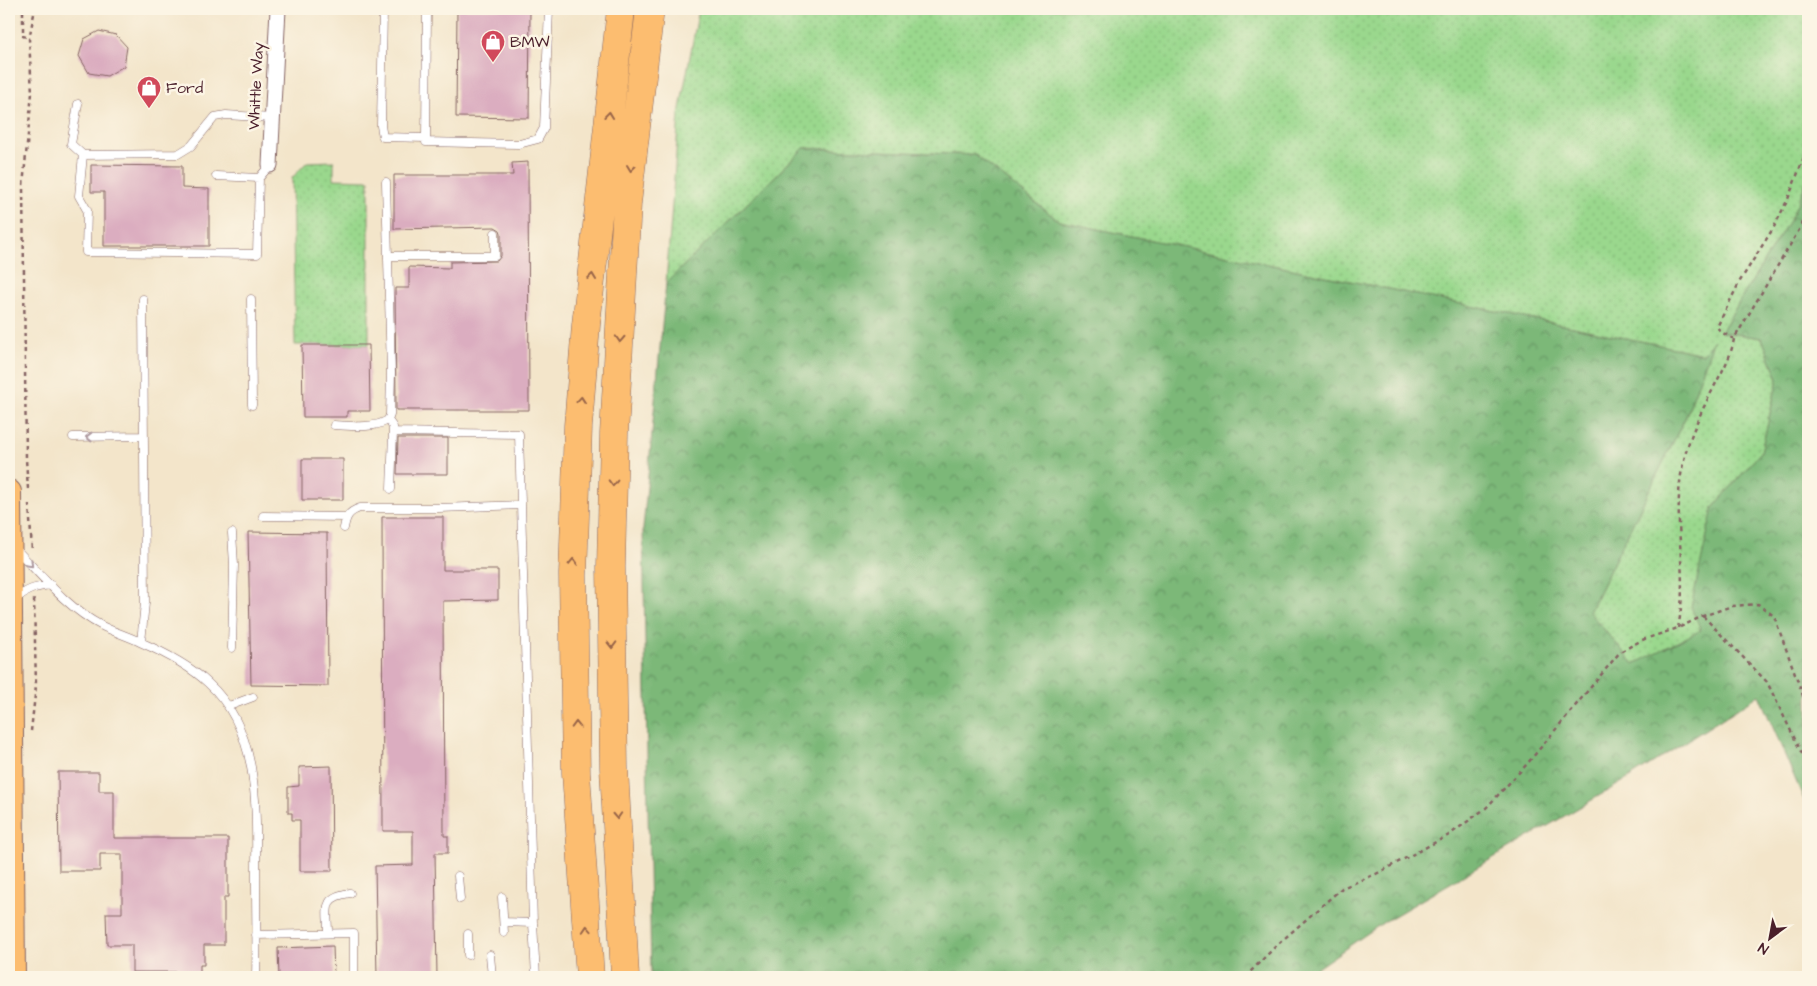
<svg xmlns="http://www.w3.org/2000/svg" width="1817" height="986" font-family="'Architects Daughter',sans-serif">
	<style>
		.green { fill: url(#green-dots); stroke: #727c5c }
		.forest { fill: url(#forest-crowns); stroke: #626c52 }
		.building { fill: #dbadc0 }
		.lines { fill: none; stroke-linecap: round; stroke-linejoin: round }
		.lane-casing { stroke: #856463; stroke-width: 9 }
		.street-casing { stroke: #856463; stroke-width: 17 }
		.primary-casing { stroke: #856463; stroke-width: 26 }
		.highway-casing { stroke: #856463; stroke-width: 29 }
		.path { stroke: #856463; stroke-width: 2.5; stroke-dasharray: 4 4; stroke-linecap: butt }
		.lane { stroke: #fff; stroke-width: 8 }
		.street { stroke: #fff; stroke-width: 15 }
		.primary { stroke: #fcbd6f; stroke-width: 24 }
		.highway { stroke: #fcbd6f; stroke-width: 28 }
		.oneway { stroke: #9a664a }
		.oneway2 { stroke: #ae9aa0 }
		.labels { text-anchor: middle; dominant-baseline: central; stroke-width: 5; stroke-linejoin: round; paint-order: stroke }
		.poi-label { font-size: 16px; fill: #4a1f2b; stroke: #fcf5e5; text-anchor: start }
		.street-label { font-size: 16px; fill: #4a1f2b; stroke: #fcf5e5 }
	</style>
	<defs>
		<pattern id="green-dots" width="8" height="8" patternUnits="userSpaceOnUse" patternTransform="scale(1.25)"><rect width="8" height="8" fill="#9ad88d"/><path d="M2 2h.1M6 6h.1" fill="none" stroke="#86b97a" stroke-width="1.8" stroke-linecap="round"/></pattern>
		<pattern id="forest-crowns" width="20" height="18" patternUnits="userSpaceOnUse" patternTransform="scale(1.25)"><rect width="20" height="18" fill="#7bb878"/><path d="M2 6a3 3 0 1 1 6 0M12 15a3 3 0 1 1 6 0" fill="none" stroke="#679563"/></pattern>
	</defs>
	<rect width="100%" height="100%" fill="#fcf5e5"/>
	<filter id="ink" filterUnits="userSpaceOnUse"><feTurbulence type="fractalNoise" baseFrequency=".02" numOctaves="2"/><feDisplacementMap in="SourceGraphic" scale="10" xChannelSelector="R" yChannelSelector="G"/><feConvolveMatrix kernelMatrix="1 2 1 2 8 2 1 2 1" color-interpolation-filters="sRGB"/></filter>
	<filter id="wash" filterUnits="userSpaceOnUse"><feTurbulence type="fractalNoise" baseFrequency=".0096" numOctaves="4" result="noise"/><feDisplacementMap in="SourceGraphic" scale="20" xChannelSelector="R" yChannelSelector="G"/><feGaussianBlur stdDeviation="1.12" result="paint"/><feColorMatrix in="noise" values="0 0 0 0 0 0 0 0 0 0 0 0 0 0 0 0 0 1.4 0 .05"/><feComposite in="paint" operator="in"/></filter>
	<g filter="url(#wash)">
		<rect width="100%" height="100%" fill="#f3e5ca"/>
		<!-- green -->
		<path class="green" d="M699,9H1808V178L1793,214L1721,332L1762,338L1778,379L1761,452L1713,508L1701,631L1634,664L1589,612L1686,416L1713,342L1703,354L1059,221L975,155L804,148L666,283L679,114Z
			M334,161V179L369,180V345H295L292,178L307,162Z"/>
		<!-- forest -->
		<path class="forest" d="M804,148L975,155L1059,221L1703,354L1714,340L1686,416L1589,612L1634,664L1701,630L1691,607L1713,508L1761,452L1778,379L1762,338L1721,332L1793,214L1808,178V809L1759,695L1626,780L1384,922L1304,977H651L643,529L666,283Z"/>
		<g id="blocks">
			<!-- building -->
			<path class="building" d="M457,9H530L529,118L456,117Z
				M99,31L116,35L127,47L124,66L107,76L89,73L79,56L84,39Z
				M528,162L529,410H396L395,288H409V267L450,268V262L497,261L501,256V233L500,230L495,227L394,229V175H513L512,163Z
				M91,165L182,166V188L209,189V246H104V192H91Z
				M302,345H369L370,411H347V417H303Z
				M398,438H448V474H397Z
				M302,459H343V500H302Z
				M382,517H443V570H498V600L443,601L444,836H448V853H435L437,977H377L375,866L413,865V831H383Z
				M248,532L327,533L328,686L251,685Z
				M331,766L332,871H300V820H292V813H288V787L299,786V767Z
				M58,772H99V791H114V838H228V897H224V945H204V965H200V972H132V945H107L106,913H122V854H100V871H59Z
				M333,946L334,977H279L278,948Z"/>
		</g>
	</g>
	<g filter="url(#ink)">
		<use href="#blocks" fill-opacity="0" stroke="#856463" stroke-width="1"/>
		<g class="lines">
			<defs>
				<path id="lane" d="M383,9L381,126L383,137L426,138
					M427,9L426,142L519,144L538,139L544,128L549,9
					M78,104L71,144L83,155
					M216,176L259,178L270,165
					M259,178L257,254L86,252L87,210L79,196L83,155L178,154L191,146L215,117L226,115L272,118
					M386,182L391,373L390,415L388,420L393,427V432L391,489
					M388,256H495V233
					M251,299L252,405
					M334,425C352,426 373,429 388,420
					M393,432L519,434L533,923L536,977
					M73,437L144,436
					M263,516L346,517
					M344,528C346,517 348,512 360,508H439L520,505
					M232,533L234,565L232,648
					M15,548C41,575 67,608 102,626C114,632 128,636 140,642C163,652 190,666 208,683C262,732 256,813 256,879C256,912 257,944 256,977
					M15,600C26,589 36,587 51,585
					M141,642L145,603L143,299
					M229,706L253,697
					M458,876L460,899
					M502,897L504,933
					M504,922L533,923
					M328,933C328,909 321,897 350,893
					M256,935L354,933V977
					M468,955V934
					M490,955L492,977"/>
				<path id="street" d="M270,165L278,9"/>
				<path id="primary" d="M9,492L13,977"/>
				<path id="highway" d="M590,977L576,773L573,575L578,426L586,325L621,9
					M625,977L614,768L611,567L614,434L627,203L650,9"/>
			</defs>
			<!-- lane casing -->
			<use href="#lane" class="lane-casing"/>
			<!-- street casing -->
			<use href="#street" class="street-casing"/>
			<!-- primary casing -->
			<use href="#primary" class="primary-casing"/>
			<!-- highway casing -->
			<use href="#highway" class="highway-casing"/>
			<!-- path -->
			<path class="path" d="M23,11V36L29,38
				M1734,339L1721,332L1717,327L1740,281L1774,227L1788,199L1804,157L1808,121
				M28,489L26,459L23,186L32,93L29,39L35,9
				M29,504L32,551
				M1703,616L1767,682L1808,766
				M1678,628C1689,576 1672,521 1682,469C1687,441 1699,416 1712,391C1721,372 1730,361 1734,339L1802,225L1808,207
				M31,731L36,686L34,599
				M1245,977L1277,945L1342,888L1376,874L1449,835L1486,808L1527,764L1620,652L1642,640L1678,628L1703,616L1732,606L1758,604L1774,616L1808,709"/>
			<!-- lane -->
			<use href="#lane" class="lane"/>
			<!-- street -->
			<use href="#street" class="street"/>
			<!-- primary -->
			<use href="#primary" class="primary"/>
			<!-- highway -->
			<use href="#highway" class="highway"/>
		</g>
		<!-- one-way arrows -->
		<defs><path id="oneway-chevron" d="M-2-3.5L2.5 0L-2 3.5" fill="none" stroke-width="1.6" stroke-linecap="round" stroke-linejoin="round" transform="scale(1.25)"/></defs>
		<g class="oneway">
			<use href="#oneway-chevron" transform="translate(609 115) rotate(-84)"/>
			<use href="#oneway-chevron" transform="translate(631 168) rotate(97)"/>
			<use href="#oneway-chevron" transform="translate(592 277) rotate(-84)"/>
			<use href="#oneway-chevron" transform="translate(620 339) rotate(93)"/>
			<use href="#oneway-chevron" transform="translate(581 400) rotate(-85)"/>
			<use href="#oneway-chevron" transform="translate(613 483) rotate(91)"/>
			<use href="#oneway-chevron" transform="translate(573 562) rotate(-88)"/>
			<use href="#oneway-chevron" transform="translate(612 645) rotate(89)"/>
			<use href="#oneway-chevron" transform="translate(576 725) rotate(-91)"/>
			<use href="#oneway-chevron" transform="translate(617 816) rotate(87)"/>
			<use href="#oneway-chevron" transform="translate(587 929) rotate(-94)"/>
		</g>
		<g class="oneway2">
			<use href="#oneway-chevron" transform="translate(89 437) rotate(180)"/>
			<use href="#oneway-chevron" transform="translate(30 564) rotate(46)"/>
		</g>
	</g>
	<!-- icons -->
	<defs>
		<symbol id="shop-pin" viewBox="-11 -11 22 30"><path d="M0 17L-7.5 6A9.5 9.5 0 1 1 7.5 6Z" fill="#d1495b" stroke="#fcf5e5"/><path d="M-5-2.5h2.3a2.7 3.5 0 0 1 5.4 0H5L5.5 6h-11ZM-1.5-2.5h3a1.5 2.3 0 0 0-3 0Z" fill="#fff"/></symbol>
	</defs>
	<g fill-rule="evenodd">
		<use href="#shop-pin" x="479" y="28" width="28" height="38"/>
		<use href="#shop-pin" x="135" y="74" width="28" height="38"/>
	</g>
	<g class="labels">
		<!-- poi labels -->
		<g class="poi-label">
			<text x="510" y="42">BMW</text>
			<text x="166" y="88">Ford</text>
		</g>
		<!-- street labels -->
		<g class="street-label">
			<text transform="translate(256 86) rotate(-87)">Whittle Way</text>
		</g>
	</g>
	<!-- margin -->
	<rect width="1817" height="986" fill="none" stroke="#fcf5e5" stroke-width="30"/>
	<!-- north arrow -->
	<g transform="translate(1770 938) rotate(212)" stroke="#fcf5e5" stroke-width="4" paint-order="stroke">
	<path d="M0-4L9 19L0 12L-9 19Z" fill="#4a1f2b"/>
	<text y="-8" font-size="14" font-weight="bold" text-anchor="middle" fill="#4a1f2b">N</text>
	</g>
</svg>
